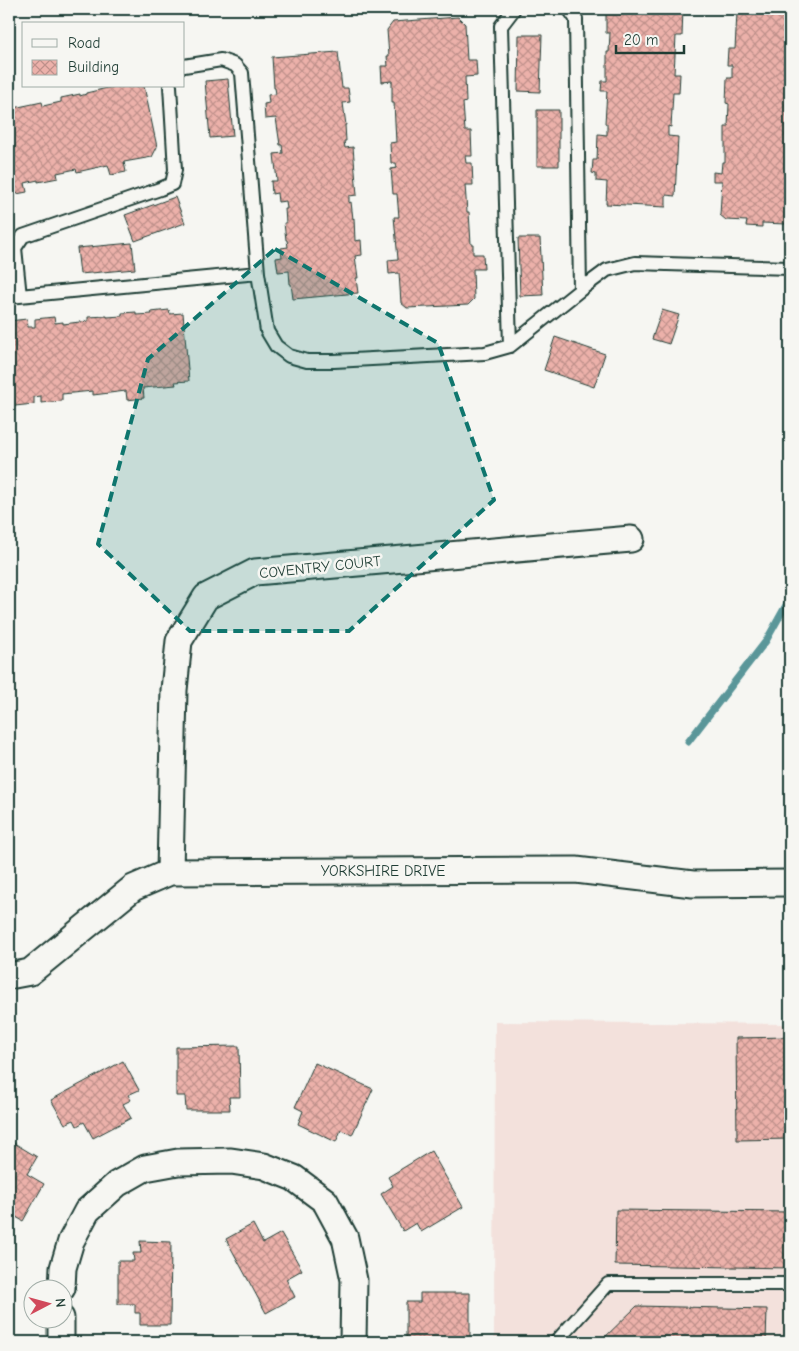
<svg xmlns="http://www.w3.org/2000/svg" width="799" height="1351" font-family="'Comic Neue',sans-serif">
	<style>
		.built { fill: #f3e1dc }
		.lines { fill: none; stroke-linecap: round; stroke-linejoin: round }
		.stream { stroke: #5a9699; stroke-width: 7 }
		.building { fill: url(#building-cross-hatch); stroke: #1f3d34 }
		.service-casing { stroke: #1f3d34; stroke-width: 16 }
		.minor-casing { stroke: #1f3d34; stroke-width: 29 }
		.service { stroke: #f6f6f2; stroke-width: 12 }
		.minor { stroke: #f6f6f2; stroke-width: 25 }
		.marked { fill: #0f766e; fill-opacity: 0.2; stroke: #0f766e; stroke-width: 4; stroke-dasharray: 10 6; stroke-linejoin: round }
		.labels { text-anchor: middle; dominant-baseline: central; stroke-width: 5; stroke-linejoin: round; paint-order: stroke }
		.street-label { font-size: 15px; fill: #1f3d34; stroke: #f6f6f2 }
	</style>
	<defs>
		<pattern id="building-cross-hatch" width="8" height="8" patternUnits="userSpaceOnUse" patternTransform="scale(1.25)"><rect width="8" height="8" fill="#ecb1aa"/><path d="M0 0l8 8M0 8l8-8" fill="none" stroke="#bf918b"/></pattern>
	</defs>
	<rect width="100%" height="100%" fill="#f6f6f2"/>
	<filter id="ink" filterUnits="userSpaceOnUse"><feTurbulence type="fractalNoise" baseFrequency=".02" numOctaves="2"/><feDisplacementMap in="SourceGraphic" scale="10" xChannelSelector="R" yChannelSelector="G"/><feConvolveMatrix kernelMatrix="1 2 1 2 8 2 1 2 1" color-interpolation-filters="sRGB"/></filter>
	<g filter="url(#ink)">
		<!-- built -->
		<path class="built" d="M495,1022L790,1024V1342H494Z"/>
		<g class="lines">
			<!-- stream -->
			<path class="stream" d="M688,742L766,641L790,598"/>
		</g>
		<!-- building -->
		<path class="building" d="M606,9H683L682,36H676L674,74H680L679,93H673L671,127L668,126V136L678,137L675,196L666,195V207L606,204L607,182L596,181V174L592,173L593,160H597L598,134L607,135V124L605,123L607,91H601L602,81H607V52H609L610,33H606Z
			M733,9H790V221L786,224L762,223V227L746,226L747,221L726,220L720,215L722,181H713V172L721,173L722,162H725V127H728L729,104L726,103L727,78H732V65H727L728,49H735L737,13H733Z
			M458,17L465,24L467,60H476L477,76L465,77L466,102L463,103L465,131H471L472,156H465L466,163H472L473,185H465L467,212H469L471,244H473V254H483L484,269H473L474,299L468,305L407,308L401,303L399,273L389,274L388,260L398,259L394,217H399L397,194H393L391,169L397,168L396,163H391L390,143L396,142L394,103H392V81L382,82L381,66H388L387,56H389L387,30L393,22Z
			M519,35H542L540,92L518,91Z
			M338,52L342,88H348L350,102L343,103L346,125H345L346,141H344L345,148L353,147L357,195L349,196V203L351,202L353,219L354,218L355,241L361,240L362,255L355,256L358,278H356L358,293L293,299L291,284H290L289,271L278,272L276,258L282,257L281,248L288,247L287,240H286L284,223H286L285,209H287L286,201L278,202L277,193L272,194L271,181H277L274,154L283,153L282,145H280L276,118L265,119L264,104L269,103L268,95L276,94L275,88H274L272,57Z
			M228,79L233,136L210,138L205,81Z
			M116,86H144L157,147L152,157L124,162L126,172L111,175L108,165L77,172L76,169L57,173L58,178L38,182V180L25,183L27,192L11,195L10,189H9V108V109L42,102L43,106L61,102V98L80,94V96L86,94V93Z
			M537,110H559V166H537Z
			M175,197L185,223L135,241L125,215Z
			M518,238H540L543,295L520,296Z
			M132,243L135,269L80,274L77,248Z
			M169,310L170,314L183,313L189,381L175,382L176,385L143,388L144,398L127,400L126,391L93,395V391L62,394V401L41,403V396L34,397V404L15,406L14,398H9V321L27,319L28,327H35V319L54,317L55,323L63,322V324L88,321V317L107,316V317L122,316V313L136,312V315L152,314L151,312Z
			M662,310L679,315L669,344L652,339Z
			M555,337L605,354L594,387L544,370Z
			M790,1037V1139L737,1140L736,1038Z
			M239,1046L240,1097H229L230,1110H186L185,1096H176V1047Z
			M123,1061L139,1090L128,1095L131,1100L123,1104L131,1118L93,1138L84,1122L77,1126L74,1120L65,1124L51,1100Z
			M315,1063L373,1089L352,1135L341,1130L336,1142L298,1124L303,1111L295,1107Z
			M9,1140L37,1157L27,1174L44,1184L23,1221L9,1213Z
			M431,1151L463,1207L421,1232L416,1223L403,1231L381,1194L393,1186L388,1177Z
			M616,1210L790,1212V1268L615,1265Z
			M253,1224L263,1243L281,1233L302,1270L286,1279L295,1297L266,1313L226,1239Z
			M140,1241L171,1242L170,1325H140V1313H135V1304H118V1261H134L133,1253H141Z
			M9,1279H12L10,1321H9Z
			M420,1293H470V1342H406V1302H420Z
			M637,1306L767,1309L766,1342H600Z"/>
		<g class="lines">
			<defs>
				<path id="service" d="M569,9L576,19L580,290
					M184,66L221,60L235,65L242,73L258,273
					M20,296L15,248L23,236L160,189L172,184L175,170L170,86
					M9,297L258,273L267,331L276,346L289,356L307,361H334L485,353L510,346L580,290L607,270L635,263L790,268
					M510,346L501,26L514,9
					M556,1342L608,1284H790"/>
				<path id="minor" d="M170,872L174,690L179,641L206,597L255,572L631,539
					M9,976L30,972L133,888L170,872L576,870L693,884L790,883
					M62,1288L63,1268L71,1241L87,1211L117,1184L145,1168L178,1162L231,1161L264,1166L294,1178L325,1201L345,1238L354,1280L353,1342
					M61,1342V1318"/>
			</defs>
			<!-- service casing -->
			<use href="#service" class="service-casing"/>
			<!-- minor casing -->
			<use href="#minor" class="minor-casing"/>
			<!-- service -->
			<use href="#service" class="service"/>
			<!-- minor -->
			<use href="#minor" class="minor"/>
		</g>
	</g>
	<!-- marked area -->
	<path class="marked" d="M275,249L438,343L494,500L349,631H190L98,544L148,359Z"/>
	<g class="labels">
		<!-- street labels -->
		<g class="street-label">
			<text transform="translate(320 567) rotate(-6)">COVENTRY COURT</text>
			<text x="383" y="871">YORKSHIRE DRIVE</text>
		</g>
	</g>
	<!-- margin -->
	<rect width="799" height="1351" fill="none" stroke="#f6f6f2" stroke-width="30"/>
	<rect x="15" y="15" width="769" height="1321" fill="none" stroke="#1f3d34" stroke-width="2" filter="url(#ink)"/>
	<!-- legend -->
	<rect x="22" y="22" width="162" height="65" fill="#f6f6f2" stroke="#a0aca6"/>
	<rect x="32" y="39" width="25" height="8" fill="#f6f6f2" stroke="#a0aca6"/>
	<text x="68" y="48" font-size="15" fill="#1f3d34">Road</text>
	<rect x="32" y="60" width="25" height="15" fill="url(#building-cross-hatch)" stroke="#a0aca6"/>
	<text x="68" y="72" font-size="15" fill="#1f3d34">Building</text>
	<!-- north arrow -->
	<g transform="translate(48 1304) rotate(84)"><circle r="24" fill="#f6f6f2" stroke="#a0aca6"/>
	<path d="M0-4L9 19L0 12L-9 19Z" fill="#d1495b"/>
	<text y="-8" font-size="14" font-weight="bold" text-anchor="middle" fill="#1f3d34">N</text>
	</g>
	<!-- scale -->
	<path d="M616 45v8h68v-8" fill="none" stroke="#1f3d34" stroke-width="2.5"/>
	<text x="624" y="45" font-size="15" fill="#1f3d34" stroke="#f6f6f2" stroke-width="4" paint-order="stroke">20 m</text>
</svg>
